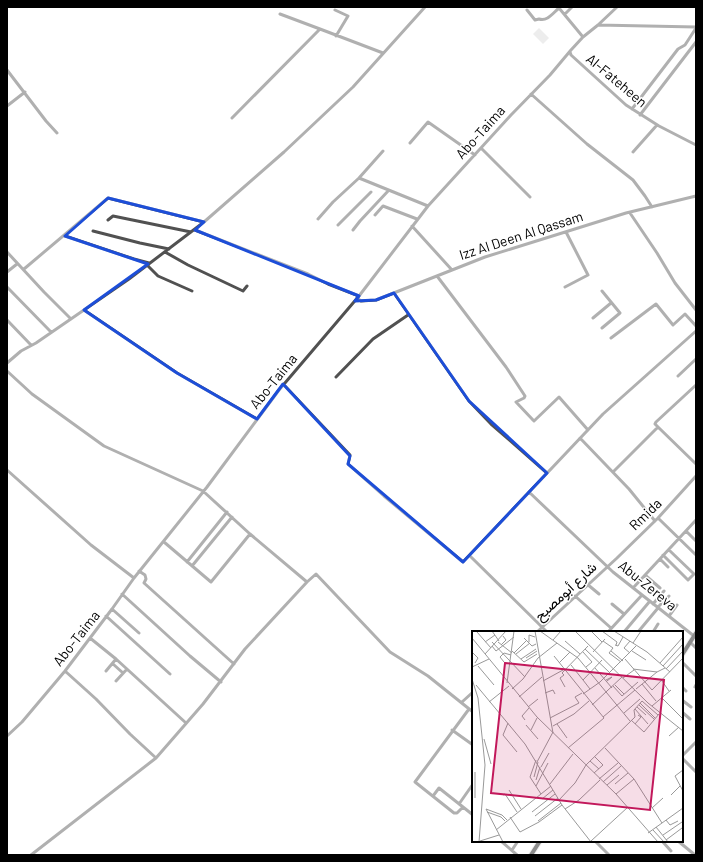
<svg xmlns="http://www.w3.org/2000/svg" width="703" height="862" font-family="Barlow,Vazirmatn,sans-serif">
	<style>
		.green { fill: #d8d8d8 }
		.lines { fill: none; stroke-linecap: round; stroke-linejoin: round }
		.major-casing { stroke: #dbdbdb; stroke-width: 6 }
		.minor { stroke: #515151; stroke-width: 3 }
		.major { stroke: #000; stroke-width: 4 }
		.marked { fill: none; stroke: #1d4ed8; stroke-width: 3; stroke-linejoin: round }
		.labels { text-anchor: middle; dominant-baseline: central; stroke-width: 3; stroke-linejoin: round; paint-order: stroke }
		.street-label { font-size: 14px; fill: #000; stroke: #fff }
		.inset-road { fill: none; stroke: #999; stroke-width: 1 }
		.view { fill: #c2185b; fill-opacity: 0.15; stroke: #c2185b; stroke-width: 2 }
		.inset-edge { fill: none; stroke: #000; stroke-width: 2 }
	</style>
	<rect width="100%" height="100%" fill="#fff"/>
	<!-- green -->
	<path class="green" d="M539,28L549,38L543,44L533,34Z"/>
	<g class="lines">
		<defs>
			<path id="major" d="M682,655L696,633
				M531,855L540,841"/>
		</defs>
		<!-- major casing -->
		<use href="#major" class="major-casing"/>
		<!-- minor -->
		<path class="minor" d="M559,8L583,37
			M335,10L348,16L336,36
			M527,10L535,20L539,19C547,22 553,13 559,8
			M280,14L320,29
			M565,14L572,7
			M598,25L696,27
			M570,52L571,55L626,105L659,126L696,145
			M7,70L46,121L57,133
			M531,94L587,144L633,180L645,196L652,207
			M7,106L25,92
			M632,109L678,49L685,45L696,28
			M640,115L696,42
			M232,118L320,29L383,53
			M410,143L428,122L475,155
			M481,148L530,197
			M633,152L657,125
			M359,178L428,206
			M630,213L657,253L675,283L696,310
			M375,215L383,206L417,219
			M318,219L333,202L359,178L383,151
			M108,220L113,216L191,232
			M338,225L371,192
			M412,226L452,270
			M195,230L308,274L328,284L359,296
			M353,230L360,221L389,190
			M93,231L140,243L169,249
			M65,236L134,259L149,263L148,266L158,276L192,291
			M7,252L44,292L71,319
			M165,252L188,265L243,291L247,286
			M24,269L108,198L204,222
			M7,272L17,264
			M437,276L506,367L525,396L524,398L516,402L533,420L534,421L559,397L588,430
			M7,287L51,332
			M565,287L588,275L566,232
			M602,291L620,313L602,328
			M394,293L469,401L491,424L547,473
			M357,298L361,301L376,300L485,257L626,213L696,196
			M84,310L177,373L257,419
			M593,318L611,303
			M7,320L31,345
			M611,338L656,304L673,325L685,314L696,326
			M7,363L21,351L36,343L129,279L204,222L284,152L353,87L425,7
			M7,371L32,394L104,446L203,491L250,534L307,582L316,574L390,652L428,676L473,712
			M678,376L696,359
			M336,377L373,339L408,315
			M284,385L350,455L348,464L384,496L463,562L603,414L696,331
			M658,427L655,424L656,422L696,385
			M580,438L629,489L655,521
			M7,470L91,545L134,578
			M613,472L658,427L696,464
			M529,492L613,572L694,636
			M658,518L696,555
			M686,531L696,541
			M164,542L211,582L250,534
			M663,555L688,580L694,574L669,550
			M470,556L547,632
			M660,559L668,567
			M187,562L227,512
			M192,566L232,517
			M139,571L145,575L146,579L144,583L234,664
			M645,575L660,588
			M587,584L599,594
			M633,588L696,520
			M122,594L190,656L221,682
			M575,596L611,628
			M612,604L624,614
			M653,604L664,591
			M658,607L669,596
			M112,609L139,633
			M106,616L170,674
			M669,616L677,605
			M537,632L617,558L658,518L696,476
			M608,632L642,595
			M624,632L650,601
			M638,632L658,608
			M653,632L658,624
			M90,638L116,659L106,671
			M690,642L696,648
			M116,659L186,723
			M682,662L696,676
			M113,664L123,673
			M65,671L96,699L130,734L156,758
			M116,681L127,669
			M682,687L686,691
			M695,687L696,685
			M682,700L691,707
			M462,702L473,692
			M469,709L415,782L454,813H457L463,807L473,815
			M682,712L690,719
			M452,730L473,745
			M7,736L22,722L65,671L112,609L134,578L207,487L279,390L359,296L428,206L511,115L550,75L571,50L583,37L598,25L617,7
			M682,756L696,742
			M682,758L696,772
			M433,796L439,788L463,807
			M459,804L473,784
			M501,841L517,855
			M595,841L609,855
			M662,841L671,851
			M678,841L695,855
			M512,850L518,841
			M31,855L156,758L203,704L245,649L307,582"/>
		<!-- major -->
		<use href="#major" class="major"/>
	</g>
	<!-- marked area -->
	<path d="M0 0H703V862H0ZM108,198L204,222L195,230L359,296L355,301L376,300L394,293L469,401L547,473L463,562L348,464L350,456L283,384L257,419L177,373L84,310L148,264L65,236Z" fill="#fff" fill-opacity=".55" fill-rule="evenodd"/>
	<path class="marked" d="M108,198L204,222L195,230L359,296L355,301L376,300L394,293L469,401L547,473L463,562L348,464L350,456L283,384L257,419L177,373L84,310L148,264L65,236Z"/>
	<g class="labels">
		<!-- street labels -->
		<g class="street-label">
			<text transform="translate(617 80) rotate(40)">Al-Fateheen</text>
			<text transform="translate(480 132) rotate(-48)">Abo-Taima</text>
			<text transform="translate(521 235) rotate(-18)">Izz Al Deen Al Qassam</text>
			<text transform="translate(273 381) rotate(-51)">Abo-Taima</text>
			<text transform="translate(645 514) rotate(-44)">Rmida</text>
			<text transform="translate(648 585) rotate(39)">Abu-Zereva</text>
			<text transform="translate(565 591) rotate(-43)">شارع أبومصبح</text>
			<text transform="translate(76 638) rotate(-52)">Abo-Taima</text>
		</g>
	</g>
	<!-- overview -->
	<g transform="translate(472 631)">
		<rect width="211" height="211" fill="#fff"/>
		<path class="inset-road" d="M20,0L27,10M63,0L81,102M68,0L106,27L158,90M103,0L176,72L211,100M119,0L130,11M130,0L145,11L144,14M142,0L175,21L198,41M5,1L19,17M0,7L65,86L144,163L186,211M52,7L60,15L64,13M81,9L89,0M93,10L108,23M131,10L141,17L137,22L149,31M158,10L152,17L158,22M13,11L23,4M20,11L53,46M26,11L40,22M57,11V4L63,6M161,12L169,0M29,14L34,9L31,5M143,14L146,15L151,6M20,15L24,20L42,6M113,18L138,42M40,20L52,31L65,23M139,20L151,30M160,20L174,29M0,21L6,27L3,32M111,21L120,31L114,36M121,21L133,8M42,22L55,9M13,23L34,0M44,23L58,12M82,25L132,87L96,117M54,27L65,20M49,28L64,18M153,28L180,59L211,27M32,31L28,26L32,22L39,24M87,32L98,21M188,32L211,6M99,34L111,49M6,35L22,54M191,35L211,13M0,36L17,28M123,37L140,57M161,38L185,41L193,37M194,38L211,20M151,47L162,39M0,48L6,67L13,134L7,211M134,49L140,46L135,50M71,50L91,39M190,50L197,60M128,51L164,15M35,52L42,0M170,53L184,70M4,54L53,113L90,174L119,211M143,54L152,63M141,55L150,65L166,51M93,56L88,47L92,44L90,42L116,15M40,58L51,48L66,27L85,12M118,58L111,49L130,29M164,58L185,41M73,62L81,59L83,63M111,63L128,51M47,66L70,46M189,66L211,88M17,71L37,55M168,72L183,87M120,74L150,46M167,74L182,88M180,75L199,59M56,76L66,68M165,76L174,84M163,78L176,93M152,82L168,68M131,86L163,59M78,87L107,72L103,66L110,62M53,89L50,85L57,77M159,89L172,101L187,83M36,92L31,104L45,121M85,93L95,107M163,93L169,86L166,84M54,94L66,108M81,95L102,83L117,70M59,99L65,87M197,105L207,96M12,108L19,133M133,117L162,148L190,192M64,129L58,146L69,163M118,130L127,138M65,131L81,101M69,136L77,122M211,139L203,145L211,160M3,141V167M122,142L131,134L123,126M62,146L66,131M127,148L146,132M64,149L68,136M131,151L149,135M78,153L101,123M143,153L156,142M135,154L147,144M64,155L76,132M37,159L49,178M144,163L162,148M31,164L33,163L45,181M199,164L208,155M70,168L81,159M87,169L103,152L114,134L163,86L162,79L170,70L186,84M180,177L191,167M14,178L31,211M14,178L30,184L35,189M93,178L107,169L128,149M15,181L29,186L33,190M60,181L83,163M63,185L86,167M38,186L48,201L67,191L90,174M194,189L198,194L206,190M66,190L89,172M184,196L196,211M24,199L79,155M181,199L192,211M176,202L211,177M191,204L210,191M194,209L210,197M8,210L27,204M119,210L156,176"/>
		<path class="view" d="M33,32L192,49L178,179L19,162Z"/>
		<rect width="211" height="211" class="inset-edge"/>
	</g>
	<!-- border -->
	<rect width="703" height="862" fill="none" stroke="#000000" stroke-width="16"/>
</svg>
